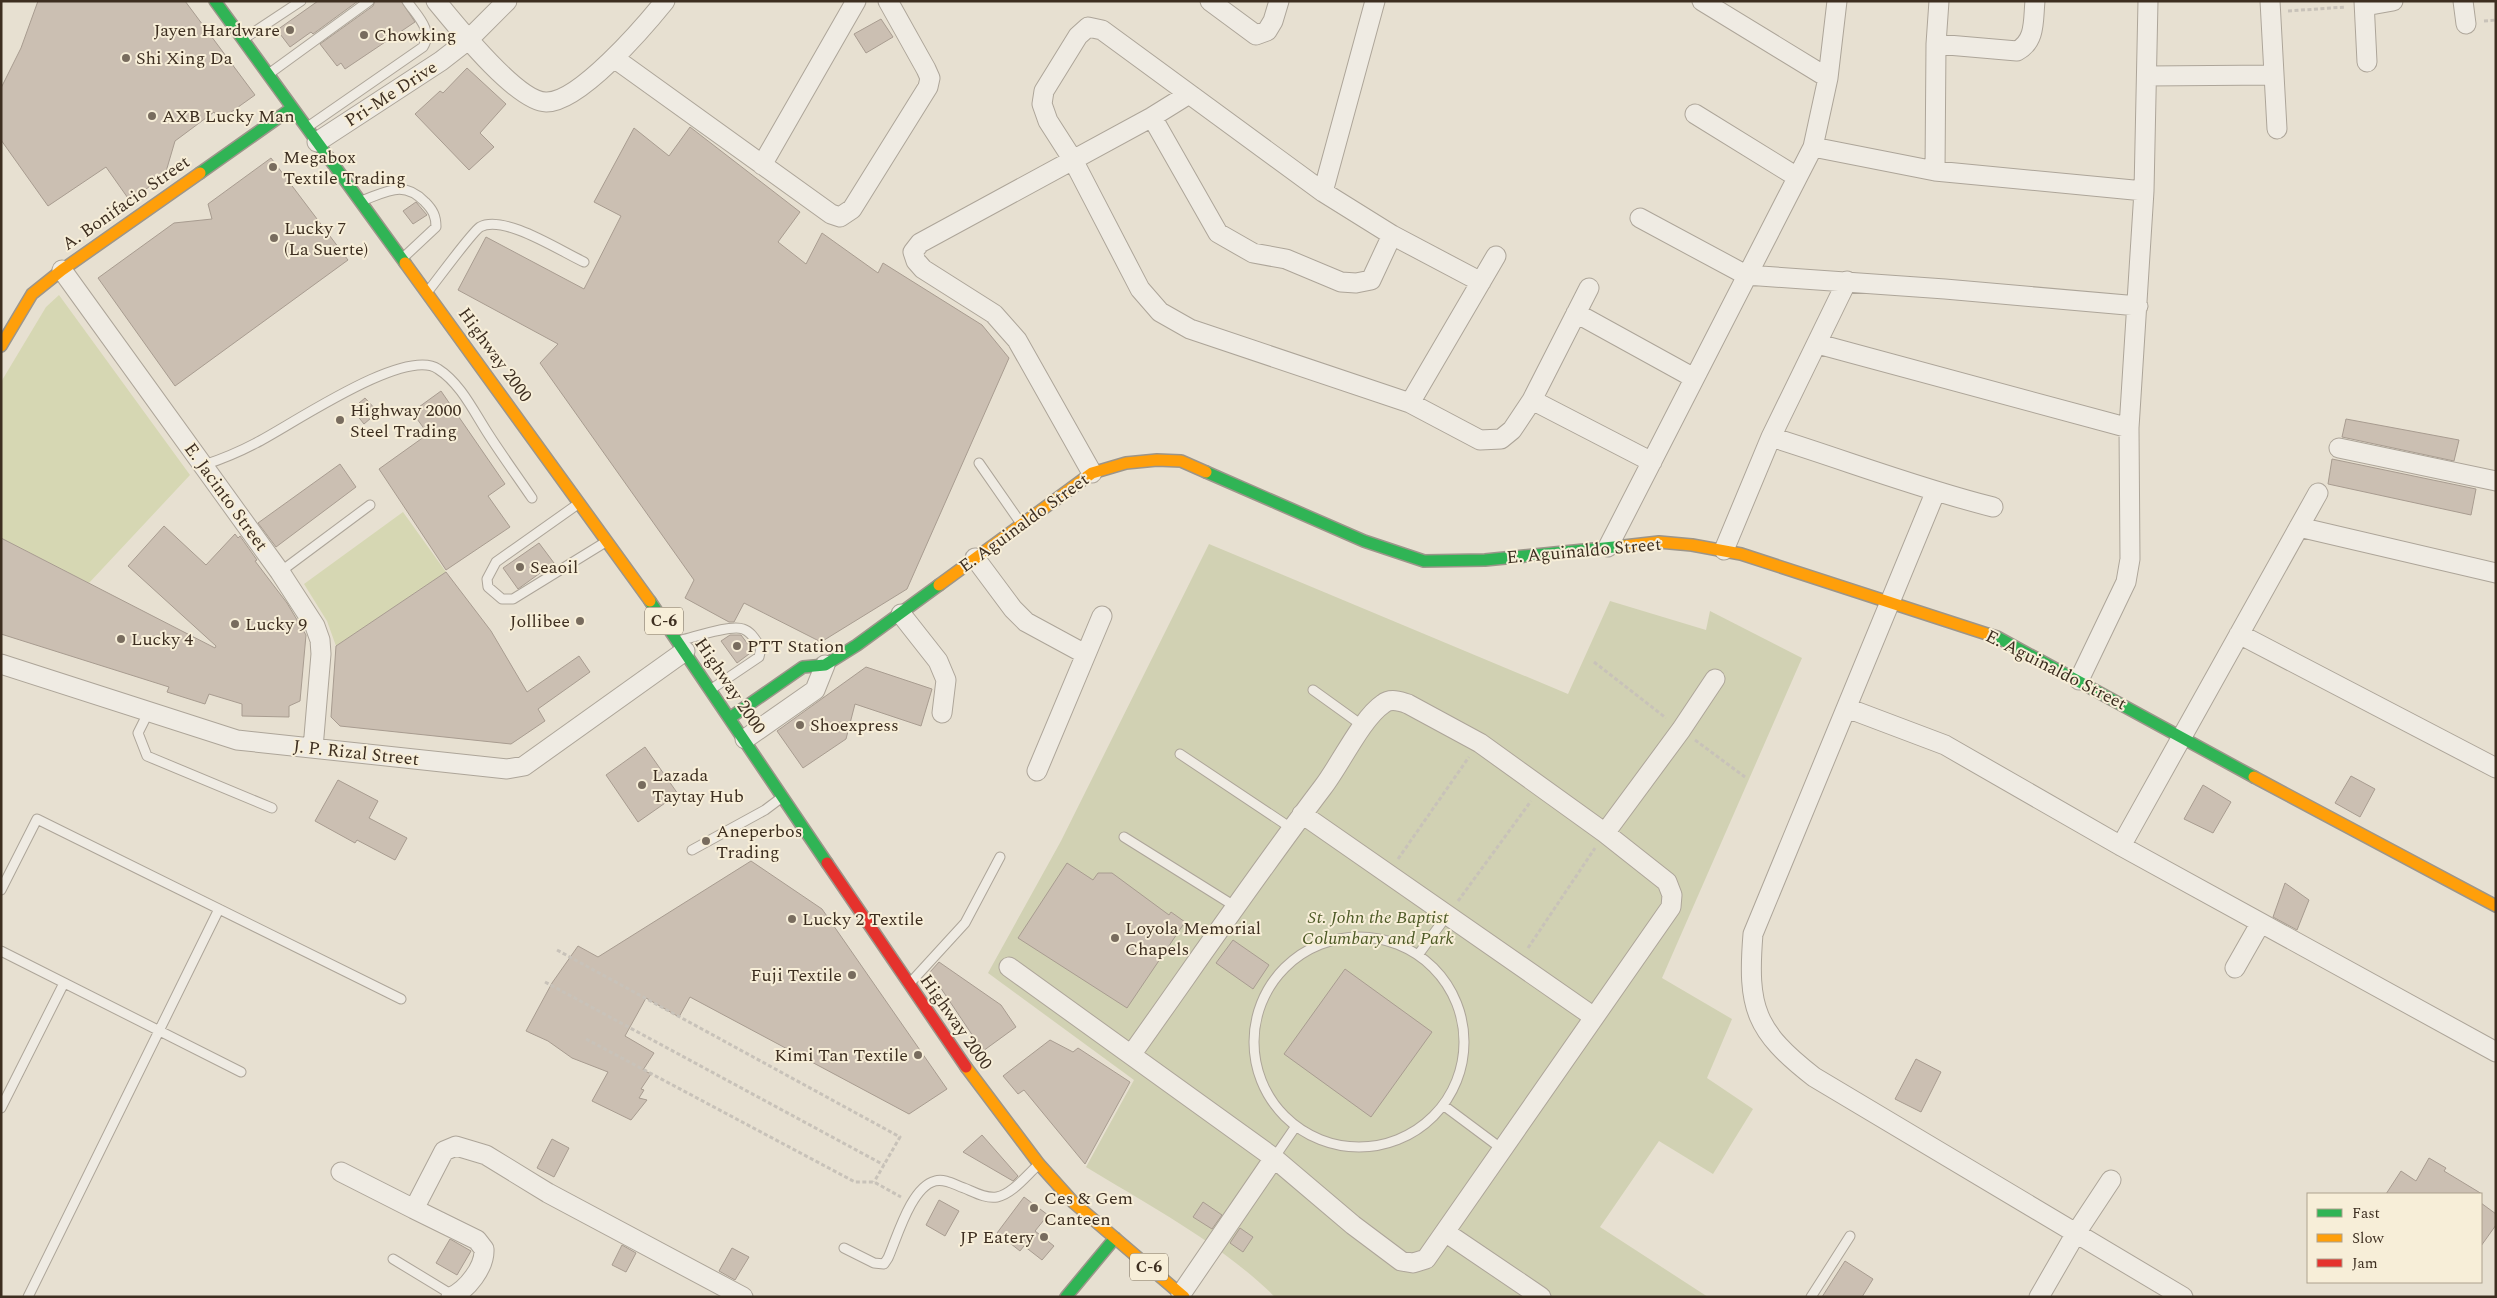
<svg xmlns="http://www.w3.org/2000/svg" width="2497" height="1298" font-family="Spectral,serif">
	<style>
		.green { fill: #d6d7b3 }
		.cemetery { fill: #d1d1b3 }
		.building { fill: #cbbfb2; stroke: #a89c90 }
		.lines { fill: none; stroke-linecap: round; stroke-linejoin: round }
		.lane-casing { stroke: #ada599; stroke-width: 11 }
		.street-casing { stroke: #ada599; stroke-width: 21 }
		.fast-casing { stroke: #9c958a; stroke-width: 14 }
		.slow-casing { stroke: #9c958a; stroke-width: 14 }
		.jam-casing { stroke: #9c958a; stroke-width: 14 }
		.path { stroke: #c8c2b9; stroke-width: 3; stroke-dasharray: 4 2.5; stroke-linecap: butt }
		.lane { stroke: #efebe3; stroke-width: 9 }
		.street { stroke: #efebe3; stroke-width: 19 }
		.fast { stroke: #30b455; stroke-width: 11 }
		.slow { stroke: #ff9f0a; stroke-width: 11 }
		.jam { stroke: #e5322d; stroke-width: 11 }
		.poi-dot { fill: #786c5e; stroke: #f7eed8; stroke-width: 2 }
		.labels { text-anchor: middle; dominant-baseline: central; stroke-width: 4; stroke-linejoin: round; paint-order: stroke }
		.shield { fill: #f7eed8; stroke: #756857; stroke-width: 1 }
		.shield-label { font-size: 16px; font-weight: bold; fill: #3d2e20 }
		.poi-label { font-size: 18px; fill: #3d2e20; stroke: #f7eed8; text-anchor: start }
		.street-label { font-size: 18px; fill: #3d2e20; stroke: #f7eed8 }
		.park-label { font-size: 18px; font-style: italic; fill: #4d5a26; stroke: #f7eed8 }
	</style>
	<rect width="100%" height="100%" fill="#e7e0d1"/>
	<!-- green -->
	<path class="green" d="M59,295L190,475L89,583L1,538V382L46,307Z
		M403,512L446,572L336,646L327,621L304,584Z"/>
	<!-- cemetery -->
	<path class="cemetery" d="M1209,544L1568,694L1610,601L1706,630L1710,611L1802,658L1662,978L1732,1019L1707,1078L1753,1109L1713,1174L1659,1141L1600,1227L1708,1297H1275C1220,1243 1152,1207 1086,1167L1134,1080L988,973L1061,841Z"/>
	<!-- building -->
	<path class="building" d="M38,1H185L255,95L220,120L214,112L175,141L165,175L130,201L106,167L48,206L1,140V88L21,48Z
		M318,1H358L313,34L311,32L290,47L277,30Z
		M375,1H401L415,22L345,69L341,63L337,66L320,44L373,6Z
		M881,19L893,37L866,53L854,34Z
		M467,68L506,104L480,133L494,147L469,170L415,114L440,91L443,93Z
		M690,127L800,212L778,242L806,264L822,233L878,273L883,263L982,325L1009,358L907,589L821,642L744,603L734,622H729L685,598L694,580L540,363L558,344L458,290L486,237L584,289L621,216L594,202L634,128L669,156Z
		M271,158L348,260L175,386L98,278L174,223L212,219L208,204Z
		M416,202L427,215L413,224L403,211Z
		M441,391L505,484L488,496L510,527L446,570L379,469L428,434L412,412Z
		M365,398L378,412L364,424L352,409Z
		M2346,419L2459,440L2454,461L2342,437Z
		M2332,459L2476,489L2471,515L2328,484Z
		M340,464L356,487L276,547L258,523Z
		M164,526L206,565L235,534L238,538L240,536L257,560L255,561L287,603L306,635L300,701L289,706V717L242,716V704L209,694L205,704L167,692L169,687L1,634V538L215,648L216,646L128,566Z
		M539,543L554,563L518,589L503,568Z
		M446,572L491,631L527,692L579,656L590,672L538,709L545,721L511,744L340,726L331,717L336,646Z
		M730,635H741L753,651L737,663L721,641Z
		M866,667L932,689L921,726L855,704L846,739L803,768L777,731Z
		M645,747L678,794L638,822L606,775Z
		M2351,776L2375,789L2360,817L2335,803Z
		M338,780L378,801L369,818L407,838L395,860L357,840L355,843L315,821Z
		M2203,785L2231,802L2213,833L2184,819Z
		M751,861L822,909L947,1089L909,1114L690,997L679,1017L646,998L625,1036L654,1053L643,1070L651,1074L641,1089L644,1090L639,1098L647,1100L631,1120L592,1101L608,1072L572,1058L548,1041L526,1031L552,983L578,946L598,957Z
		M1067,863L1093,880L1098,873H1112L1169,915L1171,912L1185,922L1127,1008L1018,938Z
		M2285,883L2309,900L2297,930L2273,917Z
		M1233,940L1269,965L1253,989L1216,963Z
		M939,962L1001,1005L1016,1027L983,1051L930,972Z
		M1345,969L1432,1032L1371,1117L1284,1054Z
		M1050,1040L1073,1052L1078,1048L1130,1082L1085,1164L1024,1090L1018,1094L1003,1076Z
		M1916,1059L1941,1072L1921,1112L1895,1099Z
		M982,1135L1018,1176L1013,1181L963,1152Z
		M552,1139L569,1148L554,1177L537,1168Z
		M2429,1158L2446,1168L2444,1171L2482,1194H2386L2401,1171L2416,1181Z
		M1024,1197L1048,1215L1035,1231L1054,1246L1042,1260L1024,1246L1020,1251L997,1233Z
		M939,1200L959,1211L945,1236L926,1225Z
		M1203,1202L1222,1215L1212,1229L1193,1217Z
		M2481,1203L2496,1214V1225L2481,1246Z
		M1240,1228L1253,1237L1243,1252L1230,1243Z
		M450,1239L471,1251L457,1275L436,1263Z
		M622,1245L636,1253L626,1272L612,1265Z
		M732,1248L749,1257L735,1280L719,1271Z
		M1845,1261L1873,1279L1862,1297H1822Z"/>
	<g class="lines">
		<defs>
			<path id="lane" d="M245,38L301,1
				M270,73L369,1
				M309,126L423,47C434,30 416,15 407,1
				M364,200C388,191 404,180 425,202C433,210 436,216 436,227L405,256
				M429,290C438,279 472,232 480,227C504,214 560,251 584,262
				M979,463L1020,522
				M204,465C222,459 239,452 256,443C290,426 405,346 438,369C460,383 473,410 487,432C501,454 517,476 532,498
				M578,504L496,562L487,579L488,587L502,599H513L604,543
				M280,572L370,505
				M682,640C695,637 731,624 743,629C752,632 756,641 761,648L759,657L713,688
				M1313,690L1363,726
				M148,713L138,733L147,756L272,808
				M1180,754L1291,828
				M1124,837L1236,907
				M692,850L765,810L781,798
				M1,890L37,819L401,999
				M1254 1042a105 105 0 1 1 210 0a105 105 0 1 1-210 0Z
				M1,951L241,1072
				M1418,955L1448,914
				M911,982L965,923L1000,857
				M1443,1105L1502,1149
				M1,1108L64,983
				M1274,1158L1296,1126
				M844,1248L874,1263L884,1264L888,1258C897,1238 911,1187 935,1181C945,1178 955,1185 964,1188C974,1192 986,1199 997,1197C1012,1194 1026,1176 1037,1166
				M393,1259L454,1296
				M28,1297L219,909
				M1811,1297L1850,1236"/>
			<path id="street" d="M436,1C455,24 517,102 546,102C579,103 644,27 665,1
				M1210,1L1256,35L1267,31L1273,21L1279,1
				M1702,1L1828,78
				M2270,1L2277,129
				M2364,1L2367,62
				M2463,1L2466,24
				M2365,6L2393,1
				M1936,44L2017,51C2036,41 2033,20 2035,1
				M614,58L831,214L840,217L852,209L928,87L930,78L926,69L888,1
				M2148,76L2274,75
				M1695,114L1797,177
				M1152,117L1218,233L1253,253L1286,259L1341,282L1356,283L1371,280L1392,235
				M317,142L441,61L468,40L507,1
				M1813,147L1935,171L2144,191
				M762,165L856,1
				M1935,171L1936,44L1939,1
				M1323,192L1375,1
				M1640,218L1746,275L1945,289L2138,306
				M62,270L280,572L315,626L320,640L321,654L313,748
				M1481,282L1392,235L1323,192L1102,30L1088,27L1078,36L1044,91L1042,104L1048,121L1073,160L1140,289L1160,312L1190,329L1410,403L1480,440L1501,439L1512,430L1532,400L1589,288
				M1576,313L1694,378
				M1818,344L2129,428
				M1532,400L1652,462
				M1410,403L1496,256
				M1771,437C1845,460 1917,488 1993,507
				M2339,448L2496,481
				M1092,473L1017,340L994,314L923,269L916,261L913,252L920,243L1152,117L1189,94
				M1935,493L1753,934C1747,1008 1755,1031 1814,1077L2183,1297
				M2299,527L2496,573
				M1608,547L1813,147L1828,78L1837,1
				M1724,550L1771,437L1847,281
				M975,558L1013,609L1026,622L1085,654
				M901,614L938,661L946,680L942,713
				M2239,634L2496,768
				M1,664L237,740L507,769L524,766L685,651
				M2079,680L2126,582L2130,559L2129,428L2144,191L2148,1
				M1847,708L1945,745L2121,846L2496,1052
				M745,739L815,690L825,665
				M1037,771L1102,616
				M1302,814L1594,1017
				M1605,833L1681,730L1715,679
				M2121,846L2318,493
				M1009,967L1274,1158L1353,1225L1401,1261L1413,1263L1426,1259L1671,907L1672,895L1667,882L1605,833L1480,743L1408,704C1400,701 1390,698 1383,704C1362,718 1340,765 1323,787C1257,874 1195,965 1131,1055
				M2235,968L2260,924
				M341,1172L414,1209L444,1151L456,1146L486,1155L548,1193L743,1297
				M414,1209L477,1240L484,1249C485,1267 467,1290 451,1297
				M1445,1232L1541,1297
				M1181,1294L1274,1158
				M2039,1297L2076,1233L2111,1180"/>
			<path id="fast" d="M215,1L405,263
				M200,173L292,108
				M1206,472L1364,541L1424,561L1485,560L1624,546
				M650,601L827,863
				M1987,634L1997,637L2254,777
				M731,717L803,667L825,665L857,645L939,585
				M1066,1297L1115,1238"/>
			<path id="slow" d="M405,263L650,601
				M1,346L32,294L62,270L200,173
				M1624,546L1659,542L1692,545L1741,554L1987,634
				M939,585L1092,473L1126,463L1157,460L1181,461L1206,472
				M2254,777L2496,906
				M966,1067L1039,1164L1074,1203L1184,1297"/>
			<path id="jam" d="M827,863L966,1067"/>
		</defs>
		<!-- lane casing -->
		<use href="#lane" class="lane-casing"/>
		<!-- street casing -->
		<use href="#street" class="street-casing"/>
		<!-- fast casing -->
		<use href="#fast" class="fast-casing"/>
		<!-- slow casing -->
		<use href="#slow" class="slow-casing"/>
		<!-- jam casing -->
		<use href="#jam" class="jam-casing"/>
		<!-- path -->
		<path class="path" d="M2288,11L2346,7
			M2484,21L2496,20
			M1594,662L1666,718
			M1695,740L1745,777
			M1398,859L1469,757
			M1458,901L1531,801
			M1528,948L1595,848
			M557,950L900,1137L874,1182
			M545,982L884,1165
			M586,1039L855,1182H874L901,1197"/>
		<!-- lane -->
		<use href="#lane" class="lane"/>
		<!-- street -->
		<use href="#street" class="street"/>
		<!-- fast -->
		<use href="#fast" class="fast"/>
		<!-- slow -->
		<use href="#slow" class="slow"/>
		<!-- jam -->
		<use href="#jam" class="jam"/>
	</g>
	<!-- markers -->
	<g class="poi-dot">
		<circle cx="290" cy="30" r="5"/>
		<circle cx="364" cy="35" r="5"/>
		<circle cx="126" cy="58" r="5"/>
		<circle cx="152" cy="116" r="5"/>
		<circle cx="273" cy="167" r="5"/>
		<circle cx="274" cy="238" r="5"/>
		<circle cx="340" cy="420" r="5"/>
		<circle cx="520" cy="567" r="5"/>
		<circle cx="580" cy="621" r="5"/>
		<circle cx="235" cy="624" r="5"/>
		<circle cx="121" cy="639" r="5"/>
		<circle cx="737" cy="646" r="5"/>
		<circle cx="800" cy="725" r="5"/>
		<circle cx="642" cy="785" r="5"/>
		<circle cx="706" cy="841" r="5"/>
		<circle cx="792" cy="919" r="5"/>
		<circle cx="1115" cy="938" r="5"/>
		<circle cx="852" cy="975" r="5"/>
		<circle cx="918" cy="1055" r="5"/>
		<circle cx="1034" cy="1208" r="5"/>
		<circle cx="1044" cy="1237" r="5"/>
	</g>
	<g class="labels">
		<!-- shield labels -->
		<g class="shield">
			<rect x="645" y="607.5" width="38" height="27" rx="4"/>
			<rect x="1130" y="1253.5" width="38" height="27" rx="4"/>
		</g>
		<g class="shield-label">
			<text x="664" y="621">C-6</text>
			<text x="1149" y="1267">C-6</text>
		</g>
		<!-- poi labels -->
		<g class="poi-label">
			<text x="280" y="30" text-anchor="end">Jayen Hardware</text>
			<text x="374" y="35">Chowking</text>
			<text x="136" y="58">Shi Xing Da</text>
			<text x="162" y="116">AXB Lucky Man</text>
			<text x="283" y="157">Megabox<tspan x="283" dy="21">Textile Trading</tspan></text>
			<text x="284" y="228">Lucky 7<tspan x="284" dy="21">(La Suerte)</tspan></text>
			<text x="350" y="410">Highway 2000<tspan x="350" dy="21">Steel Trading</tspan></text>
			<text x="530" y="567">Seaoil</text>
			<text x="570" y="621" text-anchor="end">Jollibee</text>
			<text x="245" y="624">Lucky 9</text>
			<text x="131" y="639">Lucky 4</text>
			<text x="747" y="646">PTT Station</text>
			<text x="810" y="725">Shoexpress</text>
			<text x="652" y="775">Lazada<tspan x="652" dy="21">Taytay Hub</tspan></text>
			<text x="716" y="831">Aneperbos<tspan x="716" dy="21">Trading</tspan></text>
			<text x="802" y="919">Lucky 2 Textile</text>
			<text x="1125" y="928">Loyola Memorial<tspan x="1125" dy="21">Chapels</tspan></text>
			<text x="842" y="975" text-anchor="end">Fuji Textile</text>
			<text x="908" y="1055" text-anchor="end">Kimi Tan Textile</text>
			<text x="1044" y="1198">Ces &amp; Gem<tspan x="1044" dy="21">Canteen</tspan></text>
			<text x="1034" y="1237" text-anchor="end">JP Eatery</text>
		</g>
		<!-- street labels -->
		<g class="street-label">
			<text transform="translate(391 94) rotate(-33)">Pri-Me Drive</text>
			<text transform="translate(126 203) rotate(-35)">A. Bonifacio Street</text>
			<text transform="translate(495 355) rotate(54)">Highway 2000</text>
			<text transform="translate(226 497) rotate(54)">E. Jacinto Street</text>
			<text transform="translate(1024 523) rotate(-36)">E. Aguinaldo Street</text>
			<text transform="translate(1584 551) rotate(-5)">E. Aguinaldo Street</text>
			<text transform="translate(2056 670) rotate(27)">E. Aguinaldo Street</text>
			<text transform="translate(730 686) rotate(56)">Highway 2000</text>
			<text transform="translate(356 753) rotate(6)">J. P. Rizal Street</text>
			<text transform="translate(956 1022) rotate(55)">Highway 2000</text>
		</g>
		<!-- park labels -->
		<g class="park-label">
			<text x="1378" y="917">St. John the Baptist<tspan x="1378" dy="21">Columbary and Park</tspan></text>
		</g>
	</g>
	<!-- border -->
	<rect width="2497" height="1298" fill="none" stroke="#3d2e20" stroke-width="5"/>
	<!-- legend -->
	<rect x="2307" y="1193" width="175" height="90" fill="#f7eed8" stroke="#ada18e"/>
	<rect x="2317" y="1209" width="25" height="8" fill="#30b455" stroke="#ada18e"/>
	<text x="2352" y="1218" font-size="15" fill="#3d2e20">Fast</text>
	<rect x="2317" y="1234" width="25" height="8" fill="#ff9f0a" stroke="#ada18e"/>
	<text x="2352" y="1243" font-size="15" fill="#3d2e20">Slow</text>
	<rect x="2317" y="1259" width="25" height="8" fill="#e5322d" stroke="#ada18e"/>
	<text x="2352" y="1268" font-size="15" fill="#3d2e20">Jam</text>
</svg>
